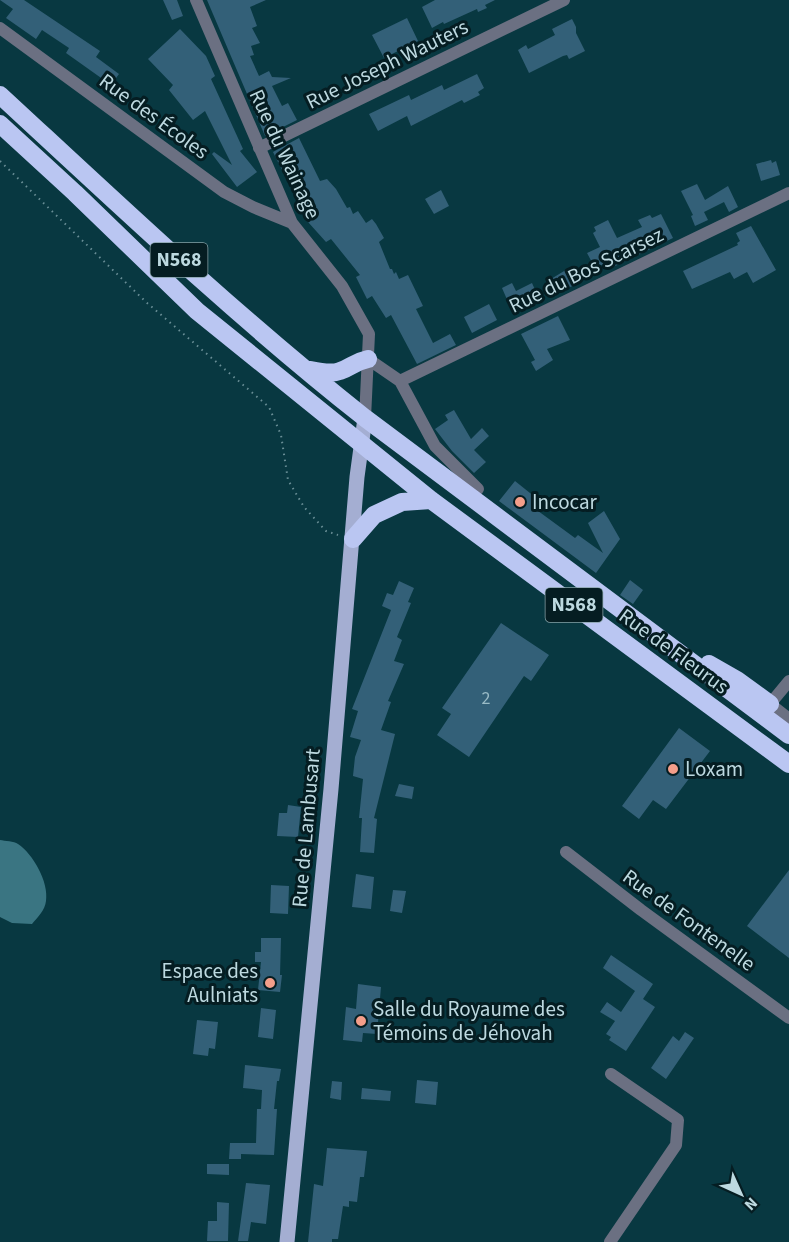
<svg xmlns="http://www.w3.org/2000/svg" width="789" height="1242" font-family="'Source Sans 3',sans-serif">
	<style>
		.water { fill: #3a7582 }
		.building { fill: #336078 }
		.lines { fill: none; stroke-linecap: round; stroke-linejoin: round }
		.path { stroke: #698e96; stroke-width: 2; stroke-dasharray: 1.5 4.5; stroke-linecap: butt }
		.minor { stroke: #6b7082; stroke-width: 12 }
		.major { stroke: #a4aed2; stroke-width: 15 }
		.highway { stroke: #bac6f2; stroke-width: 18 }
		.poi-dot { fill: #f49e8a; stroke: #051d22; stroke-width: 2 }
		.labels { text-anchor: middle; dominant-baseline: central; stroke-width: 6; stroke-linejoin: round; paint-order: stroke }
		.number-label { font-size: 18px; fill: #9abbc6 }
		.shield { fill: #051d22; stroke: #86a1a7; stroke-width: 1.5 }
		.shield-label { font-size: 20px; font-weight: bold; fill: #bdd9e0 }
		.street-label { font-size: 21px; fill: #bdd9e0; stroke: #051d22 }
		.poi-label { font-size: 21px; fill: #bdd9e0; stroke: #051d22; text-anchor: start }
	</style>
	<rect width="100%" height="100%" fill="#083841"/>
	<!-- water -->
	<path class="water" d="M0,840C5,841 14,841 18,844C33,854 49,882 46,901C45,910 38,917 32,924L12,923L0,917Z"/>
	<!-- building -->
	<path class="building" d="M0,0H24L100,51L96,57L119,74L111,85L66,53L69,48L42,30L36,39L6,18L13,9Z
		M163,0H177L183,16L172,20Z
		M207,0H266L250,7L257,26L252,28L260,43L251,46L254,55L250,56L259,76L269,71L272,77L291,78L272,86L282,106L288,103L297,120L265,136Z
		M435,0H495L485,5L487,8L478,12L477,9L444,24L443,22L432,28L422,7Z
		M407,18L418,41L384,58L372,35Z
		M572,19L576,27V33L585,51L569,59L567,55L563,56L529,73L518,50L526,45L528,49L555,35L552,29Z
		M180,29L206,56L215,76L211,79L243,149L240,151L257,172L237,187L212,154L214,152L232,165L205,111L193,120L169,90L173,85L148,59Z
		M477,74L484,88L478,92L480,95L464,103L462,100L411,126L407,116L378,131L369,114L409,95L411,100L442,85L444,90Z
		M299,138L320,181L327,179L336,189L347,208L350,207L353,214L358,211L366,223L372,219L376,224L384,238L379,242L390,269H392L394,274L396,272L399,279L408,275L423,306L416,309L433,343L450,334L456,345L417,364L391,315L386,318L372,296L367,299L356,277L360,275L331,239L326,242L308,222L273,152Z
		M771,160L772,163L776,161L780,175L761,181L756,164Z
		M697,184L705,200L728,186L738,207L729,212L724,202L704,212L708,220L695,226L691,216L693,215L681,191Z
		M441,190L449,206L434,214L425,199Z
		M661,214L673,238L609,269L606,263L595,268L587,253L600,247L593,233L596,231L594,227L608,220L617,238L642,227L638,220L650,215L652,218Z
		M751,226L776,270L753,283L747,272L734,279L730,272L692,289L683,271L738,245L737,243L740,241L736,233Z
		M569,268L577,284L568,288L566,283L555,288L551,279Z
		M512,283L516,291L532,283L540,301L519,310L515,302L509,304L502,288Z
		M489,304L497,320L472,333L464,317Z
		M558,316L570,340L547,349L553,360L536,371L531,362L535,360L521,334Z
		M454,410L471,439L482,428L489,436L474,450L486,462L474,473L452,451L435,429L448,420L445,415Z
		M515,481L540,501L534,508L575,538L578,535L603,553L588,523L604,511L620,539L596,573L499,501Z
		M630,580L643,590L633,604L620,595Z
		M399,581L414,588L408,602L411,603L397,637L402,640L394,661L404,664L388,701L391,702L381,730L395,734L374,818L377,819L374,853L360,852L362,818H359L363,779L353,776L355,757L361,740L350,737L358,711L352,709L391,610L382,606L387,593L393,595Z
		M501,623L549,655L531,681L524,676L469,757L437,735L451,714L442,708Z
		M679,728L710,751L666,809L653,800L639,819L622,806Z
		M399,784L414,787L412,799L395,796Z
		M288,805L301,807L298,837L277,836L279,813H287Z
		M789,870V958L747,926Z
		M356,874L374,877L371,909L352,907Z
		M271,885L289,886L288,914L270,913Z
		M393,890L406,891L402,913L390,911Z
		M261,938H281L280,975H282L280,992L258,990L261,962H255V952H261Z
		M611,955L653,984L643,999L655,1007L626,1051L609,1040L611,1037L606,1034L615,1021L600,1012L607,1002L621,1012L635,991L603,968Z
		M358,984L381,987L377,1034L363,1033L362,1042L343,1040L346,1007L356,1009Z
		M261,1008L276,1010L273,1039L258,1037Z
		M197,1020L218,1022L215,1049L209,1048L208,1056L193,1054Z
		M685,1032L694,1038L666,1079L651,1068L673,1036L679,1041Z
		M245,1065L281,1069L279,1081H277L274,1109H277L274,1155L241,1154V1159H229L230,1143H256L257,1109H261L262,1090L243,1088Z
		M417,1080L438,1082L436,1105L415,1103Z
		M332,1081L342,1082L341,1100L330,1098Z
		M362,1088L391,1091L390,1101L361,1099Z
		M327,1148L367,1151L364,1177H360L357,1202L349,1201V1207L343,1206L338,1239H332V1242H308L314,1184L323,1186Z
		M207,1164H229V1175L207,1174Z
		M246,1183L270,1185L266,1224L251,1222L248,1241H238Z
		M217,1202L229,1203L228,1241H207L208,1221H217Z"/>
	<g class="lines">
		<!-- path -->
		<path class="path" d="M0,161L146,302L269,407L281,435L288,480L304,507L326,531L338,535"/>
		<!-- minor -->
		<path class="minor" d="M196,0L292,223L342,286L369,334L365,418
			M0,28L224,192L253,207L292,223
			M259,148L564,0
			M368,359L400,381L435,446L478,489
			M400,381L789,193
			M789,681L770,704L789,719
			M566,852L641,910L789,1018
			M610,1242L676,1145L678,1120L611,1074"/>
		<!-- major -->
		<path class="major" d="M287,1242L331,789L357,477L365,418"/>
		<!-- highway -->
		<path class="highway" d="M0,95C119,205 237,317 365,418L789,735
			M0,124L75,193L197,311L431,500L789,764
			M305,369C316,371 330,375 340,371C352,367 354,362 368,359
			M353,539L374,515L402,502L431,500
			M709,664L737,680L770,704"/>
	</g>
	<!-- markers -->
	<g class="poi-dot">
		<circle cx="520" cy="502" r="6"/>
		<circle cx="673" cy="769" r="6"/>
		<circle cx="270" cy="983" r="6"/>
		<circle cx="361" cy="1021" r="6"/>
	</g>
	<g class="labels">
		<!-- number labels -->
		<g class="number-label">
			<text x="486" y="698">2</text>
		</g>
		<!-- shield labels -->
		<g class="shield">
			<rect x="150.5" y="243" width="57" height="34" rx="4.5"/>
			<rect x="545.5" y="588" width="57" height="34" rx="4.5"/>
		</g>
		<g class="shield-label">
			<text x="179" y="260">N568</text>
			<text x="574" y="605">N568</text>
		</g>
		<!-- street labels -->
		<g class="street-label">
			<text transform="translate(387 64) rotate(-26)">Rue Joseph Wauters</text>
			<text transform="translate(154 116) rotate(36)">Rue des Écoles</text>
			<text transform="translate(285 154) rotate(65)">Rue du Wainage</text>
			<text transform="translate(586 270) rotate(-26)">Rue du Bos Scarsez</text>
			<text transform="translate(674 651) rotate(36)">Rue de Fleurus</text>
			<text transform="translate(306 828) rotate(-85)">Rue de Lambusart</text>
			<text transform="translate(689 920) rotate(36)">Rue de Fontenelle</text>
		</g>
		<!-- poi labels -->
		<g class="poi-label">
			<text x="532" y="502">Incocar</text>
			<text x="685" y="769">Loxam</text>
			<text x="258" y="971" text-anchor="end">Espace des<tspan x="258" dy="24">Aulniats</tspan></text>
			<text x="373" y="1009">Salle du Royaume des<tspan x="373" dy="24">Témoins de Jéhovah</tspan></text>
		</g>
	</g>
	<!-- north arrow -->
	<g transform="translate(741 1194) rotate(135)" stroke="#051d22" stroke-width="4.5" paint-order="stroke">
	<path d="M0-4.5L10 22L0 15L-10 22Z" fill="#bdd9e0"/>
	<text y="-9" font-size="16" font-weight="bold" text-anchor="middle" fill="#bdd9e0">N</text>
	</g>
</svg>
